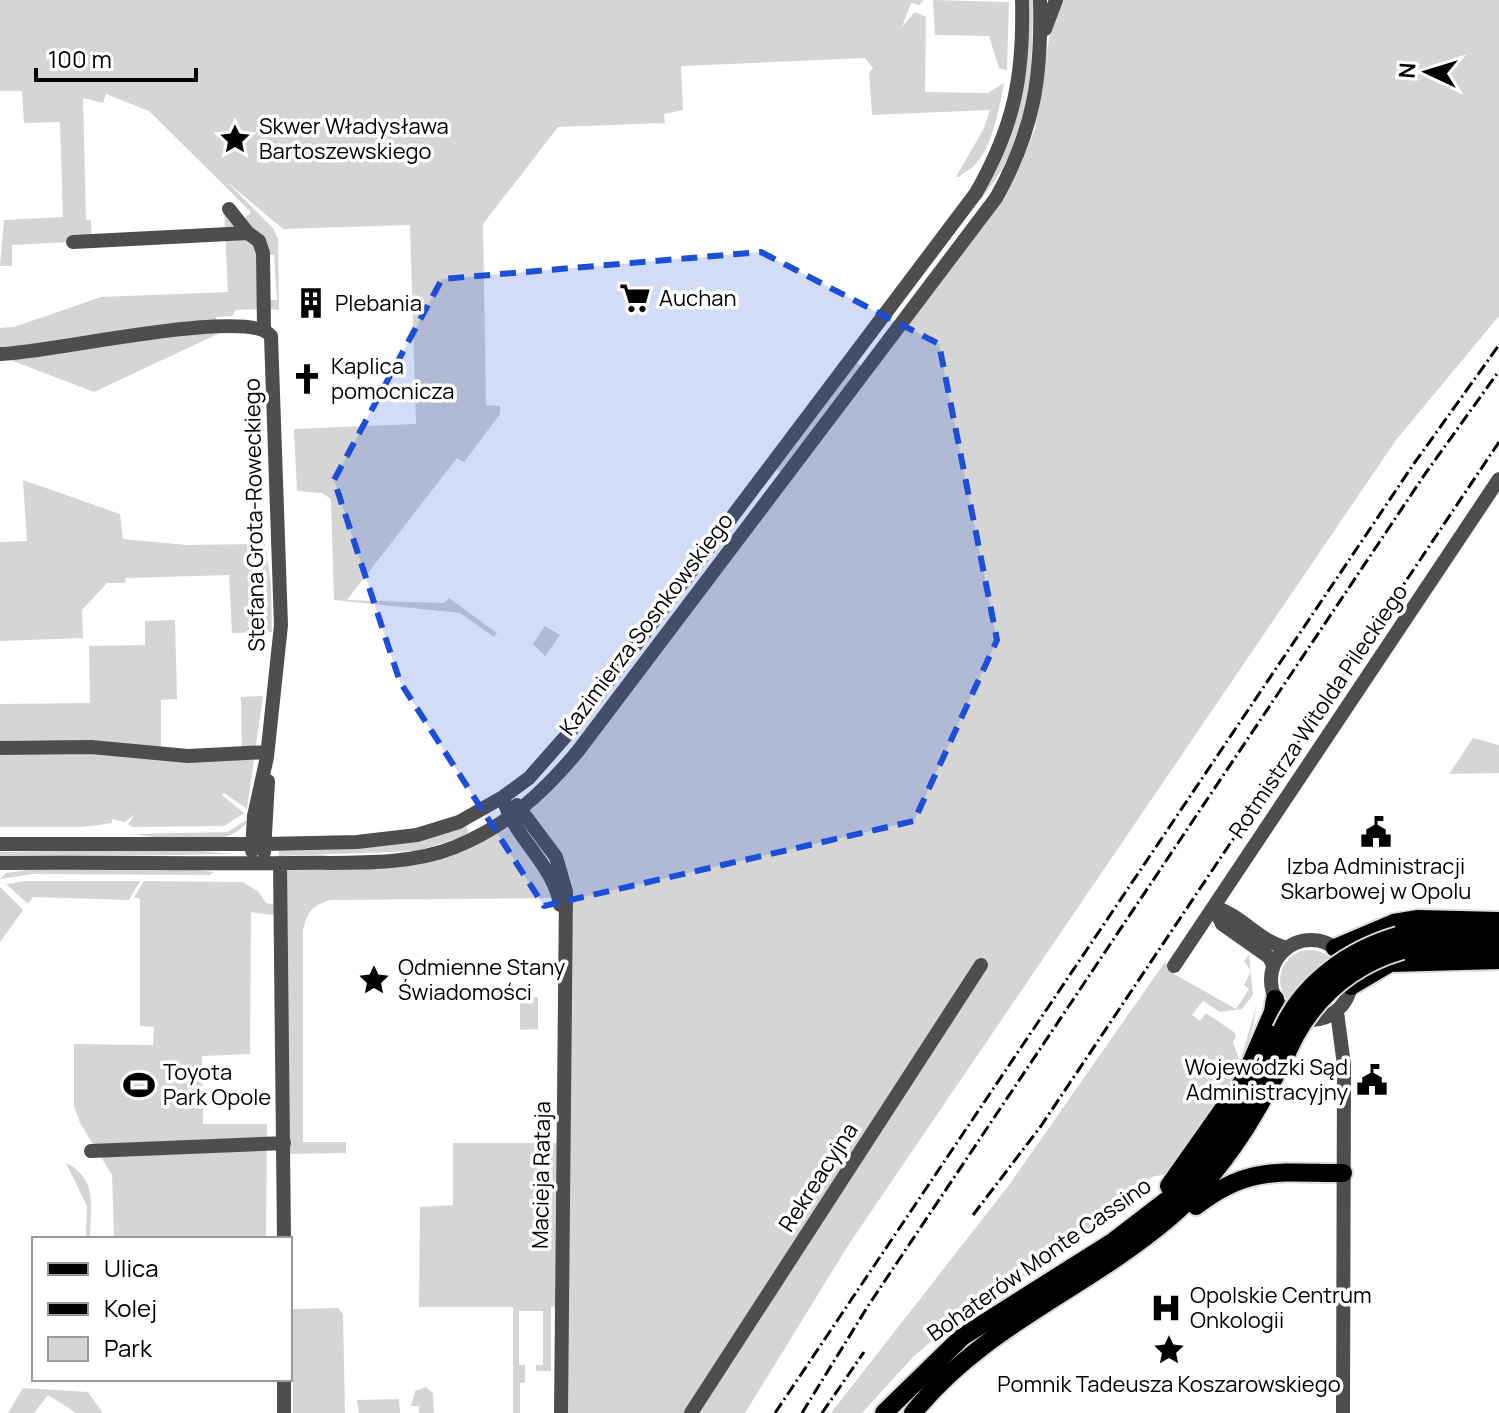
<svg xmlns="http://www.w3.org/2000/svg" width="1499" height="1413" font-family="Manrope,sans-serif">
	<style>
		.green { fill: #d5d5d5 }
		.lines { fill: none; stroke-linecap: round; stroke-linejoin: round }
		.major-casing { stroke: #dbdbdb; stroke-width: 22 }
		.minor { stroke: #4e4e4e; stroke-width: 14 }
		.major { stroke: #000; stroke-width: 18 }
		.rail { stroke: #000; stroke-width: 3; stroke-dasharray: 12 4 2 4; stroke-linecap: butt }
		.major-bridge-casing { stroke: #dbdbdb; stroke-width: 22; stroke-linecap: butt }
		.major-bridge { stroke: #000; stroke-width: 18 }
		.marked { fill: #1d4ed8; fill-opacity: 0.2; stroke: #1d4ed8; stroke-width: 6; stroke-dasharray: 16 10; stroke-linejoin: round }
		.labels { text-anchor: middle; dominant-baseline: central; stroke-width: 7; stroke-linejoin: round; paint-order: stroke }
		.poi-label { font-size: 22px; fill: #000; stroke: #fff; text-anchor: start }
		.street-label { font-size: 22px; fill: #000; stroke: #fff }
	</style>
	<rect width="100%" height="100%" fill="#fff"/>
	<!-- green -->
	<path class="green" d="M0,0H924L919,5L911,3L902,27L915,12L926,17L925,92L988,93L1004,83C999,109 993,145 975,165C971,169 964,172 959,177H956L984,128L990,110L872,115L869,73L873,68L865,58L681,66L683,110L664,114L665,123L558,127L483,224L486,405L500,406V414L464,462L457,458L347,600L444,603L449,598L497,633L494,637L460,613L334,600L331,499L322,493L297,491L294,429L416,424L410,225L283,229L226,181L273,228L278,239L279,310L270,309L269,300H277L274,255H258L261,309L236,310L232,316L216,317L220,333L94,392L0,356V328L14,327L101,297L228,292L224,209L240,223L251,212L149,111L106,94L103,103L83,98L86,220H91L92,241L12,245V266H0L4,220L63,217L60,122L24,123L22,91H0Z
		M933,0L1009,2L1007,70L999,68L989,36L935,35Z
		M1029,0H1033C1032,77 1033,136 981,199L978,198C1022,119 1028,90 1029,0Z
		M1063,0H1499V316L1396,440L849,1244L745,1413H561V1305L551,1307V1371H536V1365H543V1311H519V1365H525V1382L520,1383V1413H513V1307H419L420,1207L453,1205V1143H562L563,874L521,810L538,796L1016,173L1035,129L1051,26Z
		M857,362L862,367L781,473L775,468Z
		M23,480L120,514L123,539L187,545L265,544L271,583L272,632L232,633L229,575L126,578L125,583H107L82,610L83,638L0,641V542L27,541Z
		M175,620L177,699L161,700V754L242,753L241,697L263,696L247,809L224,793L222,795L244,813L224,826L132,827L128,824L135,814L125,822L112,819V823L83,827H0V704L90,703L89,646L145,645V621Z
		M545,626L560,635L545,656L533,644Z
		M1473,738L1499,745V773L1449,774Z
		M511,818L559,898L331,900C312,905 306,913 303,932V1142H346V1153L284,1154L280,863L426,855Z
		M249,819C229,853 165,838 132,834L227,832Z
		M466,825L469,835L417,851L279,856V850L409,843Z
		M179,849L235,854L0,858V852Z
		M186,869L214,872L210,875L32,874L0,879L6,873L27,870Z
		M26,881H140L129,900L33,897L28,904L6,884Z
		M144,881L242,882L258,891L266,903L276,905L273,915L251,912L250,1054L202,1056L203,1124H267L266,1239H114L112,1175L80,1123L74,1106V1044L153,1045L154,1027L140,1026V899L134,897Z
		M0,887L23,910L0,942Z
		M1280 980a30 30 0 1 1 60 0a30 30 0 1 1-60 0Z
		M1249,955L1253,995L1242,1009L1220,1012L1203,1001L1192,1015L1200,1021L1206,1013L1234,1032L1236,1037L1233,1042L1240,1062L1256,1007C1250,1071 1204,1124 1167,1174L1151,1177L1134,1204L947,1328L913,1357L862,1413H831L1009,1185L1165,962L1174,974L1236,1009L1249,989L1244,985L1251,971L1244,961Z
		M520,997H538V1029L520,1030Z
		M66,1163C99,1180 90,1207 90,1239H86L87,1206Z
		M338,1308L343,1314L345,1413H293V1309Z
		M426,1387L433,1393L434,1413H419V1406H411L415,1391Z
		M23,1388L88,1392L103,1413H76L48,1395L34,1413H8Z
		M399,1399L400,1413H359L357,1400Z"/>
	<g class="lines">
		<defs>
			<path id="major" d="M1398,936L1431,930L1499,933
				M1335,948L1394,923L1418,919L1499,921
				M1402,950L1433,944L1499,948
				M1351,986L1390,963L1499,960
				M1169,1186L1243,1081L1273,1012L1275,999
				M1196,1206C1248,1165 1281,1173 1343,1173
				M884,1413L962,1337L1114,1241L1170,1198L1229,1130L1282,1030
				M913,1413C984,1325 1084,1290 1168,1219C1227,1169 1262,1105 1295,1036"/>
		</defs>
		<!-- major casing -->
		<use href="#major" class="major-casing"/>
		<!-- minor -->
		<path class="minor" d="M1045,29L1056,0
			M229,209L248,233
			M73,242L248,233L259,241L263,253L264,328
			M0,354C45,354 248,306 271,336L281,625L267,757L254,816L252,851
			M0,748L91,747L188,756L267,752
			M503,797C513,838 554,864 560,905
			M517,805L556,857L566,892L561,1413
			M0,844H265L357,842L417,835L459,822L503,797L529,778L573,728L976,193C1014,126 1024,77 1022,0
			M264,852L268,781
			M0,863C97,862 195,864 292,863C345,862 406,867 455,847C507,826 543,793 578,751L996,198C1034,130 1042,77 1040,0
			M280,863L284,1239
			M1214,907L1222,924L1269,957L1273,965
			M1214,907C1242,915 1258,941 1287,948
			M1271 980a40 40 0 1 1 80 0a40 40 0 1 1-80 0Z
			M1174,966L1499,479
			M1337,1012L1344,1065L1343,1413
			M91,1151L284,1143
			M284,1413V1379
			M691,1413L981,965"/>
		<!-- major -->
		<use href="#major" class="major"/>
		<!-- rail -->
		<path class="rail" d="M973,1215L1041,1126L1499,442
			M775,1413L1413,465L1499,345
			M802,1413L868,1306L1425,474L1499,371
			M822,1413L864,1352"/>
		<defs>
			<path id="major-bridge" d="M1282,1030C1303,982 1350,950 1398,936
				M1295,1036C1319,993 1354,964 1402,950"/>
		</defs>
		<!-- major-bridge casing -->
		<use href="#major-bridge" class="major-bridge-casing"/>
		<!-- major-bridge -->
		<use href="#major-bridge" class="major-bridge"/>
	</g>
	<!-- marked area -->
	<path class="marked" d="M761,252L939,344L997,640L914,821L544,906L400,682L334,480L442,279Z"/>
	<!-- icons -->
	<defs>
		<symbol id="sight-bare" viewBox="-9 -9 18 18"><path d="M0-6L1.8-2.2L6-1.7L2.9 1.2L3.7 5.4L0 3.3L-3.7 5.4L-2.9 1.2L-6-1.7L-1.8-2.2Z" fill="#000" stroke="#fff" stroke-width="2.5" paint-order="stroke"/></symbol>
		<symbol id="supermarket-bare" viewBox="-9 -9 18 18"><path d="M-6-5.5h2.5l.6 2H6L4.5 2H-2.5L-4.4-4H-6ZM-1.5 3.2a1.3 1.3 0 1 0 .1 0ZM3 3.2a1.3 1.3 0 1 0 .1 0Z" fill="#000" stroke="#fff" stroke-width="2.5" paint-order="stroke"/></symbol>
		<symbol id="building-bare" viewBox="-9 -9 18 18"><path d="M-4-6H4V6H1V3H-1V6H-4ZM-2.5-4.3h1.7v1.8h-1.7ZM.8-4.3h1.7v1.8H.8ZM-2.5-1h1.7V.8h-1.7ZM.8-1h1.7V.8H.8Z" fill="#000" stroke="#fff" stroke-width="2.5" paint-order="stroke"/></symbol>
		<symbol id="church-bare" viewBox="-9 -9 18 18"><path d="M-1.2-6h2.4v3.5h3.3v2.4h-3.3V6h-2.4V-.1h-3.3v-2.4h3.3Z" fill="#000" stroke="#fff" stroke-width="2.5" paint-order="stroke"/></symbol>
		<symbol id="civic-bare" viewBox="-9 -9 18 18"><path d="M-.6-6.5H3V-4.5H.6V-3L4-1V1h2V6H-6V1h2V-1L-.6-3ZM-1.2 2.5V6h2.4V2.5Z" fill="#000" stroke="#fff" stroke-width="2.5" paint-order="stroke"/></symbol>
		<symbol id="stadium-bare" viewBox="-9 -9 18 18"><path d="M0-5a6.5 5 0 1 0 0 10a6.5 5 0 1 0 0-10ZM-3.5-1.8h7v3.6h-7Z" fill="#000" stroke="#fff" stroke-width="2.5" paint-order="stroke"/></symbol>
		<symbol id="hospital-bare" viewBox="-9 -9 18 18"><path d="M-5-5h3v3.5h4V-5h3V5h-3V1.5h-4V5h-3Z" fill="#000" stroke="#fff" stroke-width="2.5" paint-order="stroke"/></symbol>
	</defs>
	<g fill-rule="evenodd">
		<use href="#sight-bare" x="213" y="117" width="44" height="44"/>
		<use href="#supermarket-bare" x="613" y="276" width="44" height="44"/>
		<use href="#building-bare" x="289" y="281" width="44" height="44"/>
		<use href="#church-bare" x="285" y="357" width="44" height="44"/>
		<use href="#civic-bare" x="1354" y="810" width="44" height="44"/>
		<use href="#sight-bare" x="352" y="958" width="44" height="44"/>
		<use href="#civic-bare" x="1350" y="1058" width="44" height="44"/>
		<use href="#stadium-bare" x="117" y="1063" width="44" height="44"/>
		<use href="#hospital-bare" x="1144" y="1286" width="44" height="44"/>
		<use href="#sight-bare" x="1147" y="1328" width="44" height="44"/>
	</g>
	<g class="labels">
		<!-- poi labels -->
		<g class="poi-label">
			<text x="259" y="126">Skwer Władysława<tspan x="259" dy="25">Bartoszewskiego</tspan></text>
			<text x="659" y="298">Auchan</text>
			<text x="335" y="303">Plebania</text>
			<text x="331" y="366">Kaplica<tspan x="331" dy="25">pomocnicza</tspan></text>
			<text x="1376" y="866" text-anchor="middle">Izba Administracji<tspan x="1376" dy="25">Skarbowej w Opolu</tspan></text>
			<text x="398" y="967">Odmienne Stany<tspan x="398" dy="25">Świadomości</tspan></text>
			<text x="1348" y="1067" text-anchor="end">Wojewódzki Sąd<tspan x="1348" dy="25">Administracyjny</tspan></text>
			<text x="163" y="1072">Toyota<tspan x="163" dy="25">Park Opole</tspan></text>
			<text x="1190" y="1295">Opolskie Centrum<tspan x="1190" dy="25">Onkologii</tspan></text>
			<text x="1169" y="1384" text-anchor="middle">Pomnik Tadeusza Koszarowskiego</text>
		</g>
		<!-- street labels -->
		<g class="street-label">
			<text transform="translate(254 515) rotate(-91)">Stefana Grota-Roweckiego</text>
			<text transform="translate(646 624) rotate(-53)">Kazimierza Sosnkowskiego</text>
			<text transform="translate(1318 711) rotate(-56)">Rotmistrza Witolda Pileckiego</text>
			<text transform="translate(541 1175) rotate(-89)">Macieja Rataja</text>
			<text transform="translate(818 1177) rotate(-57)">Rekreacyjna</text>
			<text transform="translate(1039 1259) rotate(-35)">Bohaterów Monte Cassino</text>
		</g>
	</g>
	<!-- legend -->
	<rect x="32" y="1237" width="260" height="144" fill="#ffffff" stroke="#999999" stroke-width="2"/>
	<rect x="48" y="1263" width="40" height="12" fill="#000000" stroke="#999999" stroke-width="2"/>
	<text x="104" y="1277" font-size="24" fill="#000000">Ulica</text>
	<rect x="48" y="1303" width="40" height="12" fill="#000000" stroke="#999999" stroke-width="2"/>
	<text x="104" y="1317" font-size="24" fill="#000000">Kolej</text>
	<rect x="48" y="1337" width="40" height="24" fill="#d5d5d5" stroke="#999999" stroke-width="2"/>
	<text x="104" y="1357" font-size="24" fill="#000000">Park</text>
	<!-- north arrow -->
	<g transform="translate(1427 72) rotate(274)" stroke="#ffffff" stroke-width="6" paint-order="stroke">
	<path d="M0-6L14 30L0 20L-14 30Z" fill="#000000"/>
	<text y="-12" font-size="22" font-weight="bold" text-anchor="middle" fill="#000000">N</text>
	</g>
	<!-- scale -->
	<path d="M36 68v12h160v-12" fill="none" stroke="#000000" stroke-width="4"/>
	<text x="48" y="68" font-size="24" fill="#000000" stroke="#ffffff" stroke-width="6" paint-order="stroke">100 m</text>
</svg>
